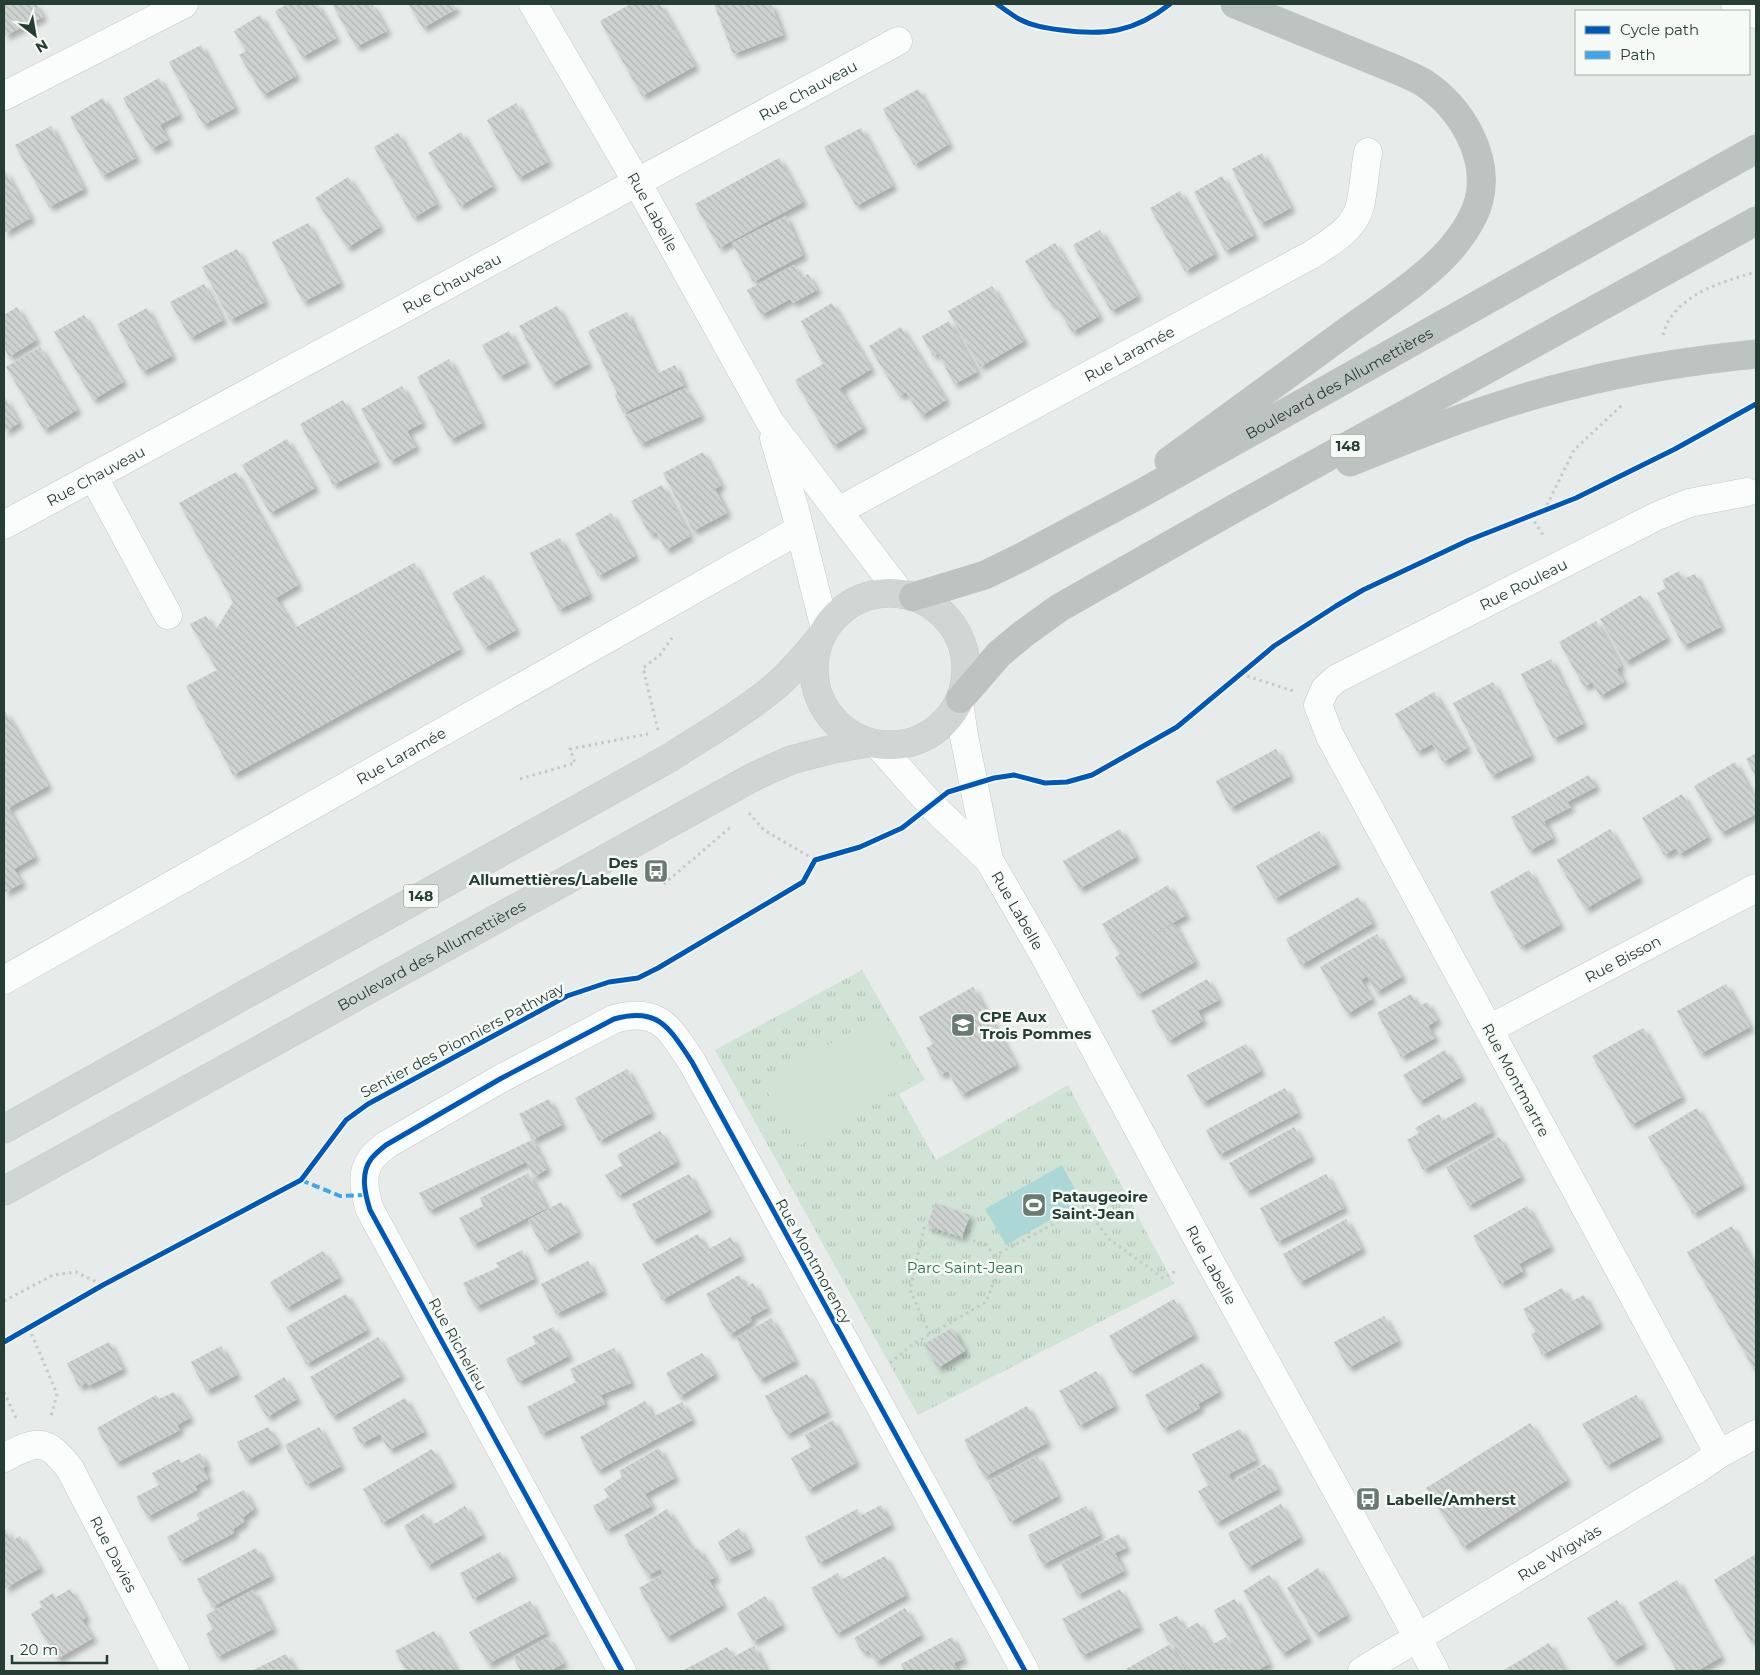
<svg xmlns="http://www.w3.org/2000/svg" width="1760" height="1675" font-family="Montserrat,sans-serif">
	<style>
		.park { fill: url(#park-tufts) }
		.pitch { fill: #d1e3d4 }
		.water { fill: #abd7d6 }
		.building { fill: url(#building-back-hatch); filter: url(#shadow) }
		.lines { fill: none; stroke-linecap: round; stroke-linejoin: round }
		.minor-casing { stroke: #c4c8c6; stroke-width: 29 }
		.major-casing { stroke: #c2cac7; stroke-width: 29 }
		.highway-casing { stroke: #c2cac7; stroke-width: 29 }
		.path { stroke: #c2cbc6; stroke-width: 3; stroke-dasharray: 2.5 4; stroke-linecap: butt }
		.minor { stroke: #fbfcfc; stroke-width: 28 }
		.major { stroke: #cfd6d3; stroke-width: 28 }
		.highway { stroke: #bcc3c0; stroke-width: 28 }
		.quiet { stroke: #3ea4eb; stroke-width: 4; stroke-dasharray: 8 4; stroke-linecap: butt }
		.cycleway-casing { stroke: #f5faf7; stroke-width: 8 }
		.cycleway { stroke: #0057b8; stroke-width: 5 }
		.labels { text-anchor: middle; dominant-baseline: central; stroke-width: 5; stroke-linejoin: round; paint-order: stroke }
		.shield { fill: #f5faf7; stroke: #63766e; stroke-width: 1 }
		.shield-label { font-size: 14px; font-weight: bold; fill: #253e34 }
		.street-label { font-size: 15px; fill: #253e34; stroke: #f5faf7 }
		.poi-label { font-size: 15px; font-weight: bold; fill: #253e34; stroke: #f5faf7; text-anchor: start }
		.park-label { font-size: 15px; fill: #317341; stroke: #f5faf7 }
	</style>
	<defs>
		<pattern id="park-tufts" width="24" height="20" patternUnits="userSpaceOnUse" patternTransform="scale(1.25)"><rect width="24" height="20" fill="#d1e3d4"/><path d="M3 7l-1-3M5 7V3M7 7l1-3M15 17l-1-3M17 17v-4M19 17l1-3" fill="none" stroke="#b3c4b7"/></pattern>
		<pattern id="building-back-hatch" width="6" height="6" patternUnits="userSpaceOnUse" patternTransform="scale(1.25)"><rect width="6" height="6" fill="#ced2d0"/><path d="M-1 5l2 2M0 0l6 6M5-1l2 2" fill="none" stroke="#b1b5b3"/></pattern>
		<filter id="shadow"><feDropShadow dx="4.5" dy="4.5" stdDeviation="2.5" flood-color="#0004"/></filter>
	</defs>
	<rect width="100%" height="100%" fill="#e7ebe9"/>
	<!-- park -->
	<path class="park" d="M862,970L925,1080L899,1094L936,1160L1068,1085L1174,1284L918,1415L715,1050Z"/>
	<!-- pitch -->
	<path class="pitch" d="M875,1018L912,1081L799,1146L762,1083Z"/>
	<!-- water -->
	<path class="water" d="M1062,1165L1082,1202L1006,1245L985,1209Z"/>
	<!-- building -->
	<path class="building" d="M4,4H36L43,17L4,36Z
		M288,4H317L336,38L302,57L275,11Z
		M332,4H372L387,31L356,47Z
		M408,4H453L456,9L423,28Z
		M631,4H660L695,66L642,96L600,21Z
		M714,4H771L783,35L733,54Z
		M260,15L296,76L263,95L239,55L246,51L234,31Z
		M201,45L235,108L203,125L169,62Z
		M159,78L179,115L160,125L168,140L151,149L123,98Z
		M918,89L949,144L914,165L883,109Z
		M103,98L136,158L102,176L70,117Z
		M516,103L548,162L518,178L487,120Z
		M51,126L84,189L49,207L15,145Z
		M861,128L893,186L856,206L824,147Z
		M461,132L493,186L460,206L428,153Z
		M398,133L437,204L413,218L374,147Z
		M1262,153L1291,208L1260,224L1232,169Z
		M779,158L803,202L719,248L695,204Z
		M4,169L31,218L4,233Z
		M1222,176L1254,235L1225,251L1194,192Z
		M348,177L380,227L347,248L315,198Z
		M1180,191L1215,254L1185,271L1150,208Z
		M786,216L803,255L753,282L732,243Z
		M308,223L340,283L303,302L272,242Z
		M1100,230L1138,296L1111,311L1073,245Z
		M1055,243L1099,316L1072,332L1055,304L1052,306L1025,261Z
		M237,249L265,302L230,320L202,267Z
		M794,265L801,278L808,274L817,290L793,303L790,299L761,315L747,290Z
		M204,284L223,320L190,338L170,302Z
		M992,286L1024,341L980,367L948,311Z
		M832,303L871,369L840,388L863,428L833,446L795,380L823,364L801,321Z
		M557,306L588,364L551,384L519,326Z
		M17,307L36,340L9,357L4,347V315Z
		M147,308L172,356L142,372L117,324Z
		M627,312L656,374L675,365L684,385L623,413L615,395L617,393L588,331Z
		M84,315L123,382L93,400L54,332Z
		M949,321L977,372L954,384L938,353L933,356L922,336Z
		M901,327L946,400L921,416L906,392L899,396L869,346Z
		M509,331L526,363L499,377L482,345Z
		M40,347L77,410L44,430L6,367Z
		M449,359L482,423L450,440L417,377Z
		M402,386L422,423L407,431L416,447L390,461L361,409Z
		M685,388L701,416L640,444L625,416Z
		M4,396L19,423L4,432Z
		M343,400L377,462L333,485L300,424Z
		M287,439L315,488L270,513L242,465Z
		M703,452L721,485L715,489L727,513L693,531L663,473Z
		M236,472L298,585L276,598L294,628L414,563L460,649L233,775L186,686L217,670L190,624L206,616L215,631L233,602L179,503Z
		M662,485L690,536L666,550L656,532L650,535L631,501Z
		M611,513L635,556L598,576L575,534Z
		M560,538L589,595L558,610L530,553Z
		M1679,571L1683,579L1695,574L1721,627L1683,646L1657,593L1666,588L1662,580Z
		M484,575L516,630L484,648L452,593Z
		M1641,595L1667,638L1625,662L1600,619Z
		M1596,621L1621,666L1617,669L1624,682L1600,696L1592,682L1584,687L1559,642Z
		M1551,659L1583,724L1553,739L1521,674Z
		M1493,682L1531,756L1491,776L1453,703Z
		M1434,692L1467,748L1443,762L1432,744L1417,752L1395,714Z
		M5,711L48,786L8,808L35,857L14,869L22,883L4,893V712Z
		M1276,749L1290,776L1230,808L1216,781Z
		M1756,753V777L1746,759Z
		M1735,762L1756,801V814L1721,833L1694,786Z
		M1589,775L1596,787L1567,802L1571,807L1544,821L1553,838L1529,851L1511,817Z
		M1682,794L1708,837L1679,854L1676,848L1664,855L1642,818Z
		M1120,829L1136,857L1079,889L1063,861Z
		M1610,829L1639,878L1585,909L1557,860Z
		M1319,831L1337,864L1274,899L1256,866Z
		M1529,870L1560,925L1520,947L1490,892Z
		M1168,885L1186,915L1139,943L1174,924L1195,962L1137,995L1115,957L1120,954L1102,924Z
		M1358,897L1373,923L1301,965L1286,939Z
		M1377,934L1402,977L1376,992L1367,976L1361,980L1372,999L1347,1014L1320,967Z
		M1207,979L1219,1000L1198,1011L1203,1021L1168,1041L1151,1011Z
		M1726,984L1750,1027L1700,1054L1677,1011Z
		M973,987L1016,1065L961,1095L948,1071L940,1075L926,1048L933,1044L919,1017Z
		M1411,994L1418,1007L1427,1002L1437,1020L1428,1026L1435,1038L1401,1057L1377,1013Z
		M1643,1028L1682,1097L1631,1125L1592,1056Z
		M1246,1044L1261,1071L1202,1103L1187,1075Z
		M1445,1050L1461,1077L1419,1102L1403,1075Z
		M627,1069L651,1113L599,1141L575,1098Z
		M1285,1088L1298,1113L1219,1155L1206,1130Z
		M549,1099L562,1125L532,1140L547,1169L534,1177L526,1162L429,1211L419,1193L532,1140L519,1114Z
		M1476,1102L1492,1132L1423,1170L1407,1140L1419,1133L1415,1128L1439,1114L1442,1121Z
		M1697,1108L1742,1185L1693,1214L1648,1137Z
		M1294,1127L1311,1157L1246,1192L1229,1163Z
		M660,1131L677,1162L618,1196L605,1175L623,1165L617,1155Z
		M1499,1137L1521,1177L1468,1206L1446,1167Z
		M528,1173L547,1208L473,1245L459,1218L483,1206L480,1198Z
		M689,1174L709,1211L652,1241L632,1204Z
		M1326,1174L1344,1208L1277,1242L1260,1208Z
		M561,1202L578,1232L545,1251L528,1220Z
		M935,1203L970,1215L962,1237L927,1226Z
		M1527,1206L1550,1247L1519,1264L1523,1271L1500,1284L1473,1236Z
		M1346,1219L1362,1249L1299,1283L1283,1254Z
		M1732,1226L1756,1268V1373L1687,1252Z
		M698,1234L707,1250L731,1237L741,1256L662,1300L642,1264Z
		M522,1250L534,1279L475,1307L463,1283L499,1267L496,1263Z
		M323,1251L339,1278L286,1308L270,1282Z
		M588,1261L603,1291L556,1314L541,1284Z
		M739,1275L746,1287L753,1283L767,1308L750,1317L752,1321L729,1335L706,1294Z
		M1562,1288L1570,1302L1584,1295L1599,1324L1542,1355L1531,1334L1536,1332L1523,1309Z
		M346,1294L367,1330L306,1364L286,1327Z
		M1174,1299L1194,1335L1130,1372L1109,1336Z
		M1384,1316L1398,1341L1348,1368L1334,1342Z
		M771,1318L795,1361L759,1380L736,1338Z
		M553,1327L569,1356L518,1382L506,1359L536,1344L532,1337Z
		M952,1328L965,1351L938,1368L924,1344Z
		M378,1337L401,1376L332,1417L310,1377Z
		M109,1342L123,1369L88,1386L87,1382L79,1387L67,1363Z
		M221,1346L237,1375L206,1391L191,1362Z
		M614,1348L631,1383L601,1395L605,1404L541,1434L527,1407L576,1382L570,1369Z
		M702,1353L715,1374L679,1397L666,1373Z
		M1203,1363L1219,1392L1198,1404L1200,1408L1163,1429L1145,1395Z
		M1096,1371L1115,1406L1079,1426L1059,1391Z
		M807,1374L827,1412L786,1435L765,1396Z
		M284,1377L297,1399L267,1417L254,1396Z
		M174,1392L190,1418L177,1425L180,1430L116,1463L97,1428L156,1395L159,1399Z
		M1636,1395L1659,1437L1606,1466L1582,1424Z
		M405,1398L424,1432L389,1450L380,1434L361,1444L352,1428Z
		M645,1401L653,1417L682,1402L692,1420L597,1471L580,1437Z
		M1027,1406L1047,1443L984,1477L964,1440Z
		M833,1420L856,1463L808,1490L791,1458L811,1447L805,1435Z
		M1530,1423L1567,1480L1463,1547L1426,1488Z
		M268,1427L278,1444L246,1461L237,1442Z
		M319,1427L341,1466L306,1485L285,1445Z
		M1240,1429L1256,1460L1208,1485L1192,1454Z
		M659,1448L675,1478L645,1494L652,1506L606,1530L593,1506L609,1497L604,1489L622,1477L619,1471Z
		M432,1449L452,1483L382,1523L363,1489Z
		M200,1453L207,1466L203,1468L208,1479L195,1486L197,1490L147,1517L136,1497L159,1485L152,1473L179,1459L181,1463Z
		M1037,1456L1058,1496L1010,1522L988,1481Z
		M1265,1464L1278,1489L1216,1523L1198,1491L1229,1474L1233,1482Z
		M244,1490L254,1509L243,1517L244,1522L233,1529L234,1533L180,1561L167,1537L200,1519L196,1514Z
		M1281,1504L1300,1538L1247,1568L1228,1533Z
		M881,1505L891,1525L819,1563L805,1537L857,1509L860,1516Z
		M465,1506L482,1535L427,1566L404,1526L424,1513L431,1526Z
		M1086,1506L1100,1535L1042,1565L1028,1535Z
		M667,1509L693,1550L674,1561L698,1548L716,1577L709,1580L723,1605L666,1638L639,1588L663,1574L660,1569L647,1576L624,1535Z
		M4,1527L12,1541L20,1536L40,1568L4,1589Z
		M739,1528L750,1549L727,1560L718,1542Z
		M1119,1534L1126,1548L1115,1553L1124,1571L1077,1595L1061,1563Z
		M256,1548L271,1576L212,1607L197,1579Z
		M500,1552L513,1576L473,1599L460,1573Z
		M1756,1554V1639L1751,1642L1714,1580Z
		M885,1556L906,1595L836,1634L811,1588L838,1573L841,1580Z
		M1318,1568L1347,1615L1315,1634L1287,1588Z
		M1269,1575L1308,1638L1282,1654L1243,1591Z
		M1677,1580L1721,1657L1697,1671H1677L1638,1603Z
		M70,1589L86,1617L82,1620L93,1638L57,1659L31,1614L42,1607L39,1602L53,1593L55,1598Z
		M1120,1589L1139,1627L1082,1656L1062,1619Z
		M253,1590L273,1629L217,1657L206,1634L213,1629L206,1615Z
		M765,1596L782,1625L753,1642L737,1613Z
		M1235,1599L1269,1664L1256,1671H1188L1171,1640L1168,1641L1159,1624L1177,1616L1185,1630L1198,1622L1211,1645L1226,1637L1245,1670L1214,1610Z
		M1617,1600L1643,1644L1613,1662L1587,1618Z
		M530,1601L546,1633L488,1664L469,1632Z
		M905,1608L921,1635L876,1662L868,1650L863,1653L854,1638Z
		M434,1631L457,1671H406L395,1651Z
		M548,1637L564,1663L550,1671H521L513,1657Z
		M952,1637L963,1659L954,1663L958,1671H904L901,1664Z
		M1549,1643L1565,1671H1505L1504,1670Z
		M1170,1644L1185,1671H1127L1126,1669Z
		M754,1646L766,1670L764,1671H682L727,1647L733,1657Z
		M286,1654L296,1671H251Z"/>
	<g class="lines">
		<defs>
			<g id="minor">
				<path id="s1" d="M533,4L637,182L770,422L901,594"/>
				<path d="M1735,4L1756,14"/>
				<path d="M4,96L184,4"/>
				<path d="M774,438L795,510L825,629"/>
				<path d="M93,476L168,615"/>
				<path id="s2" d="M838,511L1309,256C1328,244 1354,230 1360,206C1364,188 1365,169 1368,152"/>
				<path id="s3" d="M4,525L898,41"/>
				<path d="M959,702L964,736L989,860"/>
				<path id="s4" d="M878,745L932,806L989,860L1045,957L1208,1258L1404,1612L1435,1671"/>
				<path id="s5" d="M4,980L799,530"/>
				<path id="s6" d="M1489,1029L1756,888"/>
				<path id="s7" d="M1719,1454L1330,736L1318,705L1325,689L1336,679L1657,516L1689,503L1747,492"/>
				<path id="s8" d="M4,1458C36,1440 46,1437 70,1469L175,1671"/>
				<path d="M622,1671L370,1210C365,1194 360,1174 371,1159C375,1154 381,1149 386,1145L500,1079L614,1019C659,1006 670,1029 692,1062L1025,1671"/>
				<path id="s9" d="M1362,1671L1696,1470L1719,1454L1756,1434"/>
			</g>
			<g id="major">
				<circle cx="890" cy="669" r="76"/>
				<path d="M4,1129L671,757C703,736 737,717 767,693C787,678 804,657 820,638"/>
				<path id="s10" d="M4,1191L755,776L791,760L833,749L868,743"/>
			</g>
			<g id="highway">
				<path d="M1169,461C1230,417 1290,373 1350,329C1385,304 1433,274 1458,240C1466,230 1476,213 1479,200C1490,155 1460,107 1424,83C1416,78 1406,74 1397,70L1235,4"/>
				<path d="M1350,462C1424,432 1498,402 1576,384C1635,369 1696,360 1756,354"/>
				<path id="s11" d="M913,597L985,575L1022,557L1142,493L1756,149"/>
				<path d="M960,699L999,654L1023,634L1059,608L1237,507L1756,221"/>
			</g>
		</defs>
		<!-- minor casing -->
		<use href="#minor" class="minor-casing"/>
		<!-- major casing -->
		<use href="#major" class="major-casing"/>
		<!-- highway casing -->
		<use href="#highway" class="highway-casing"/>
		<!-- path -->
		<path class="path" d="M1663,335C1665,329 1667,322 1671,317C1691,290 1725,281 1756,272
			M1544,511L1574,450L1622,405
			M1531,516L1545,538
			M1241,674L1293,691
			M658,730L643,668L660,655L672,638
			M520,779L575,763L570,749L648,734
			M749,813L764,830L815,860L860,847L909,823
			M656,871L665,883L732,826
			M4,1301L53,1275L76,1272L103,1285
			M29,1328L57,1394L51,1416
			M930,1334L910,1290L924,1228L986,1244L994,1256
			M890,1363L913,1344L986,1302L998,1271L994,1256L1085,1207L1109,1239L1163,1278L1176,1271
			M4,1392L17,1420"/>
		<!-- minor -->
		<use href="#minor" class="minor"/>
		<!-- major -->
		<use href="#major" class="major"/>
		<!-- highway -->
		<use href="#highway" class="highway"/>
		<!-- quiet -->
		<path class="quiet" d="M301,1180L340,1196L365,1195"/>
		<defs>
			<path id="cycleway" d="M997,4C1004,9 1012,15 1019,19C1032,26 1046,28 1061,30C1104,36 1135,32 1170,4
				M4,1342L103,1285L301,1180L346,1120L368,1104L567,996L609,982L638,978L658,968L803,882L815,860L860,847L902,828L948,792L994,778L1014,775L1045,783L1067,782L1092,775L1177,727L1274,646L1336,606L1363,590L1469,540L1576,498L1675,449L1756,404
				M622,1671L370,1210C365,1194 360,1174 371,1159C375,1154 381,1149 386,1145L500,1079L614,1019C659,1006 670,1029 692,1062L1025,1671"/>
		</defs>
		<!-- cycleway casing -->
		<use href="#cycleway" class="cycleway-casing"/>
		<!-- cycleway -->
		<use href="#cycleway" class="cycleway"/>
	</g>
	<!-- icons -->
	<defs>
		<symbol id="bus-square" viewBox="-11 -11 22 22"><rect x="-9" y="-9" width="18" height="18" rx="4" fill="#697b73" stroke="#f5faf7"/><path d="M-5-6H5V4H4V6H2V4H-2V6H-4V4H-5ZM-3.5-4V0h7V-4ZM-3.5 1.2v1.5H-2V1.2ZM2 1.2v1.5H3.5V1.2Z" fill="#fff"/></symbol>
		<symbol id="school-square" viewBox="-11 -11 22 22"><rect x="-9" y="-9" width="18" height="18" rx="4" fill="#697b73" stroke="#f5faf7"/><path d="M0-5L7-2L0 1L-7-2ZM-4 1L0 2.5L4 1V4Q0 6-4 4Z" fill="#fff"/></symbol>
		<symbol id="stadium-square" viewBox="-11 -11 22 22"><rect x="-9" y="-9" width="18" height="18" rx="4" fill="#697b73" stroke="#f5faf7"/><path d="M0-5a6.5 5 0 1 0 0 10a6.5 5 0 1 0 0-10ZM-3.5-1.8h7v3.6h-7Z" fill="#fff"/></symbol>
	</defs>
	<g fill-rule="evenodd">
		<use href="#bus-square" x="642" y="857" width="28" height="28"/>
		<use href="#school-square" x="949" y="1011" width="28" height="28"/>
		<use href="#stadium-square" x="1020" y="1191" width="28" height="28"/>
		<use href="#bus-square" x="1354" y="1485" width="28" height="28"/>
	</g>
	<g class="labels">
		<!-- shield labels -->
		<g class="shield">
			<rect x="1330.5" y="434.5" width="35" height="23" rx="4"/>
			<rect x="403.5" y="884.5" width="35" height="23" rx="4"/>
		</g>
		<g class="shield-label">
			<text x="1348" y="446">148</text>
			<text x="421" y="896">148</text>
		</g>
		<!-- street labels -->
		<g class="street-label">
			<text stroke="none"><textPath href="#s3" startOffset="914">Rue Chauveau</textPath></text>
			<text stroke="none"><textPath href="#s1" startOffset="240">Rue Labelle</textPath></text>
			<text stroke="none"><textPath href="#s3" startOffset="509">Rue Chauveau</textPath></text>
			<text stroke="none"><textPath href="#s2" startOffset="331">Rue Laramée</textPath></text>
			<text stroke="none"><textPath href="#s11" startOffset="478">Boulevard des Allumettières</textPath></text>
			<text stroke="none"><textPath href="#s3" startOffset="104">Rue Chauveau</textPath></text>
			<text stroke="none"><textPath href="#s7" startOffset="1092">Rue Rouleau</textPath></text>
			<text stroke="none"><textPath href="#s5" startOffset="456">Rue Laramée</textPath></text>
			<text stroke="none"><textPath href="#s4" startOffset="218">Rue Labelle</textPath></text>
			<text stroke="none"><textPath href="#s10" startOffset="488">Boulevard des Allumettières</textPath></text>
			<text stroke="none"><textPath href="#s6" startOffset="151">Rue Bisson</textPath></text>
			<text transform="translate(462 1040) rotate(-28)">Sentier des Pionniers Pathway</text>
			<text transform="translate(1516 1080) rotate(62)">Rue Montmartre</text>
			<text transform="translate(814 1261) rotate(61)">Rue Montmorency</text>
			<text stroke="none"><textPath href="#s4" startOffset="622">Rue Labelle</textPath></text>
			<text transform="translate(458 1344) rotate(61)">Rue Richelieu</text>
			<text stroke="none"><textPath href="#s9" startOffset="230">Rue Wìgwàs</textPath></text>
			<text stroke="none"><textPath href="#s8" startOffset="174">Rue Davies</textPath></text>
		</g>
		<!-- poi labels -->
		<g class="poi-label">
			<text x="638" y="862" text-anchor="end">Des<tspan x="638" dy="17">Allumettières/Labelle</tspan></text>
			<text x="980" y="1016">CPE Aux<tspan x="980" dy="17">Trois Pommes</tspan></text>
			<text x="1052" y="1196">Pataugeoire<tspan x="1052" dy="17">Saint-Jean</tspan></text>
			<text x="1386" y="1499">Labelle/Amherst</text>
		</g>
		<!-- park labels -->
		<g class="park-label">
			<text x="965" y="1267">Parc Saint-Jean</text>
		</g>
	</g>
	<!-- border -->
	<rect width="1760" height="1675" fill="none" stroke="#253e34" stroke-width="10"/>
	<!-- legend -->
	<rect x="1575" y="10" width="175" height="65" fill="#f5faf7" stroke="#a2afa9"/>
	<rect x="1585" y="26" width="25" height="8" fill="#0057b8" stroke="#a2afa9"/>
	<text x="1620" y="35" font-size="15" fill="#253e34">Cycle path</text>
	<rect x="1585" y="51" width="25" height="8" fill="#3ea4eb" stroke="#a2afa9"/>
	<text x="1620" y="60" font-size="15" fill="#253e34">Path</text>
	<!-- north arrow -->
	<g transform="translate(35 35) rotate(149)" stroke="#f5faf7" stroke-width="4" paint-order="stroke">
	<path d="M0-4L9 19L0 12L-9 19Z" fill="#253e34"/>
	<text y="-8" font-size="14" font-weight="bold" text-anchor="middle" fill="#253e34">N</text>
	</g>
	<!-- scale -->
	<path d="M12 1655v8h95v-8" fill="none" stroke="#253e34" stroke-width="2.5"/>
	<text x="20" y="1655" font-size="15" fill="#253e34" stroke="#f5faf7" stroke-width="4" paint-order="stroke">20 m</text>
</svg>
